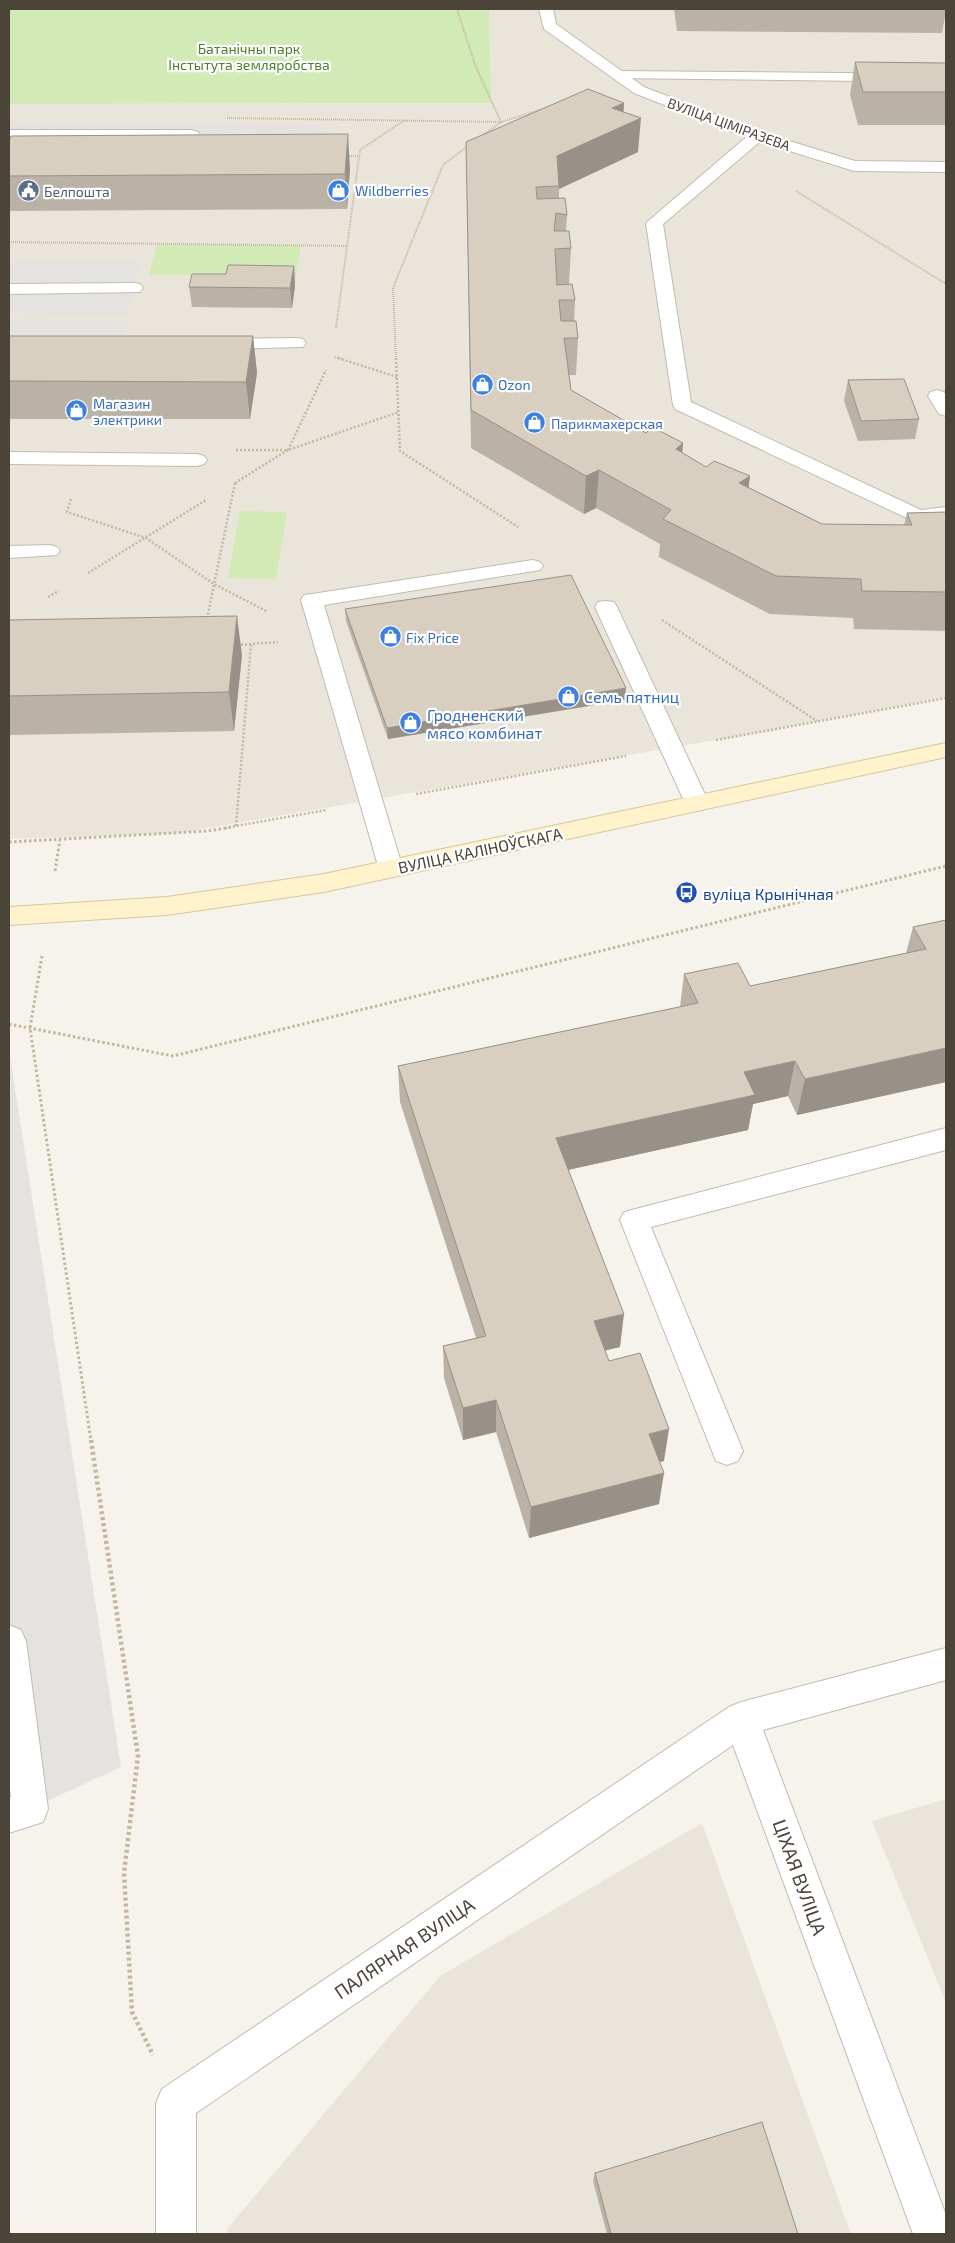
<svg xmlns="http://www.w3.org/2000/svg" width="955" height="2243" font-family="'Exo 2',sans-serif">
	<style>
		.residential { fill: #eae5da }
		.green { fill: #d2eab5 }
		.parking { fill: #e5e3e0 }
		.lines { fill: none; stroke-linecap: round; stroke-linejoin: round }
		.lane-casing { stroke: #c2bbae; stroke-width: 2 }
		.street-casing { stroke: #c2bbae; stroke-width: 2 }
		.secondary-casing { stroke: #d6c79b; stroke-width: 2 }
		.path-far3 { stroke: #c4b79f; stroke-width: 2; stroke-dasharray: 1 1; stroke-linecap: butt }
		.path-far2 { stroke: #c4b79f; stroke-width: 2.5; stroke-dasharray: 2 2; stroke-linecap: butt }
		.path-far1 { stroke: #c4b79f; stroke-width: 3; stroke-dasharray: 2.5 2.5; stroke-linecap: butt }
		.path { stroke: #c4b79f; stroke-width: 4.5; stroke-dasharray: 3 3; stroke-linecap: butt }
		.lane { fill: #fff; fill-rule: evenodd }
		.street { fill: #fff; fill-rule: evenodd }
		.secondary { fill: #fff3cd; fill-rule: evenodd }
		.wall { fill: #bab2a6 }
		.shaded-wall { fill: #979187 }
		.building { fill: #d8cfc1; stroke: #979187 }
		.labels { text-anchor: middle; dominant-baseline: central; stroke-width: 4.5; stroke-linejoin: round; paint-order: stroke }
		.far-park-label { font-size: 14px; fill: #4a7f2a; stroke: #fff }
		.far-street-label { font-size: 14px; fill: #4b4439; stroke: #fff }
		.far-shop-label { font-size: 14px; fill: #366cbe; stroke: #fff; text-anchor: start }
		.far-service-label { font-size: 14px; fill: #4e5e75; stroke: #fff; text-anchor: start }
		.shop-label { font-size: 16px; fill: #366cbe; stroke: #fff; text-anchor: start }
		.street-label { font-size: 16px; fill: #4b4439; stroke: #fff }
		.transit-label { font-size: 16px; fill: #164399; stroke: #fff; text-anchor: start }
		.near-street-label { font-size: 19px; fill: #4b4439; stroke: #fff }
	</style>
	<rect width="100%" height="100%" fill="#f6f3ec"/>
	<!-- residential -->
	<path class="residential" d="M489,9H946V697L721,739L180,833L9,839V104L490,103Z
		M946,1799V2003L872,1821Z
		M702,1823L851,2234H227V2229L440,1976Z"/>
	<!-- green -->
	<path class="green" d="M9,9H489L491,103L9,104Z
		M157,244L301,246L296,276L149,275Z
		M240,511L287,512L276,579L228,578Z"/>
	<!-- parking -->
	<path class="parking" d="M9,123L329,125L323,156L9,155Z
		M9,261H141L128,315L9,314Z
		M9,322H127L123,337H9Z
		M9,1050L121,1767L30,1809L9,1640Z"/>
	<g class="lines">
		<defs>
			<path id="lane" d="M618,71L946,74V82L613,78L611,75L613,72Z
				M9,130H192L198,132L200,135L198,138L192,140H9Z
				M757,131L763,133L765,136L763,139L663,224L691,402L921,510L946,507V519L918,522L911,520L675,409L673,405L646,223L751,133Z
				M134,283L140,284L143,288L140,292L9,294V284Z
				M297,338L303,339L306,343L303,347L218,349L212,348L209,344L212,340L218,339Z
				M937,390L944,392L946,396V416L939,414L928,396L930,392Z
				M9,452L197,454L204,456L207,460L204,464L197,466L9,464Z
				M50,545L57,547L60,551L57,555L9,558V546Z
				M533,560L540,562L543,566L540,570L324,605L403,869L400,875L391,877L382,875L379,869L301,600L304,595L312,594Z
				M606,601L614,602L617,607L709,803L705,809L697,811L689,809L685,803L595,607L598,602Z
				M946,1128V1150L651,1227L743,1451L738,1461L727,1465L716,1461L620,1220L624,1212Z
				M9,1625L21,1630L26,1641L48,1809L43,1822L9,1833V1797H11L9,1781Z"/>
			<path id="street" d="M539,9H553L556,24L644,87L763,133L855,161L946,162V172L854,171L751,139L634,93L544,29Z
				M946,1648V1680L763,1730L946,2215V2234H913L733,1745L196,2113V2234H156V2103L162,2089L729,1707L741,1702Z"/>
			<path id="secondary" d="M946,743V757L324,892L167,915L9,925V907L167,897L324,874Z"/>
		</defs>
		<!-- lane casing -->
		<use href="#lane" class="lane-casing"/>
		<!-- street casing -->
		<use href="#street" class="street-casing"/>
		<!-- secondary casing -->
		<use href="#secondary" class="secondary-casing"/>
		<!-- path-far3 -->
		<path class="path-far3" d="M227,118L501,122L475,65L457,9
			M482,136L501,122L540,110
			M347,156H359
			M796,191L946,284
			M9,242L347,246
			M336,328L360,150L405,120
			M335,357L342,359
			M396,359L393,288L443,165L469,145"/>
		<!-- path-far2 -->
		<path class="path-far2" d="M338,358L397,377
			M396,358L400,451L518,527
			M236,450H287
			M288,450L326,370
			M235,483L288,450L399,412
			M235,483L214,584L268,612
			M71,499L67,512L146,538L214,584L207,619
			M88,573L206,500
			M48,597L59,591
			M662,620L817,721
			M237,645L278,642
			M716,740L946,698
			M416,794L626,756
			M236,826L251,644
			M225,828L326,810"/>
		<!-- path-far1 -->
		<path class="path-far1" d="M9,842L208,831L232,827
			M55,871L60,840
			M42,956L30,1028L91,1441
			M9,1024L173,1056L946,866"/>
		<!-- path -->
		<path class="path" d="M91,1440L138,1756L124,1873L132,2012L153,2055"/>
		<!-- lane -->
		<use href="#lane" class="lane"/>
		<!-- street -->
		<use href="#street" class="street"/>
		<!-- secondary -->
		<use href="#secondary" class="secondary"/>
	</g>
	<!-- wall -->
	<path class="wall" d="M674,9H946V11L942,33L677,31Z
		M855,62L946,63V125H858L850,95Z
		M623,112L638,152L559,189V198L567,215L566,231L571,248L569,284L575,300L574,321L578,338L576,375H569L571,390L646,433L683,443L682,453L706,467L750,476L748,487L822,524L904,525L907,513L946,512V631L854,629L853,618L770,614L659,557L660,544L596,508L584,514L471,448L466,142Z
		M9,142L350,169L347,209L9,211Z
		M294,266L295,286L292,308L192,307L189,287L226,274Z
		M9,336H253L257,373L250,419H9Z
		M848,380L919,419L915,439L858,441L844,401Z
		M345,609L625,700L388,739L346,621Z
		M9,620L242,655L234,731L9,735Z
		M946,920V1082L797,1115L788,1096L753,1104L748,1130L568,1170L620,1347L605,1350L609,1361L664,1461L660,1462L659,1504L529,1538L496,1432L463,1440L444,1378L443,1346L476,1338L400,1102L398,1066L680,1007L684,974L750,986L906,953L913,927Z
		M595,2173L798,2234H607L593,2181Z"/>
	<!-- shaded-wall -->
	<path class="shaded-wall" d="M624,103L623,126L641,118L638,152L559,189L557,156L612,108Z
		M348,134L350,169L347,209L345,174Z
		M294,266L295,286L292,308L290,288Z
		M253,336L257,373L250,419L246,382Z
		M683,443L680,481L676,449Z
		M599,470L596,508L584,514L586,476Z
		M750,476L745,514L739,483Z
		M237,616L242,655L234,731L229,692Z
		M626,688L625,700L388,739L387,728Z
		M946,1048V1082L797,1115L805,1079Z
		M795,1061L788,1096L753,1104L748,1130L554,1173L556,1138L744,1072Z
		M624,1314L620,1347L591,1354L594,1321Z
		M496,1400V1432L463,1440V1408Z
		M669,1429L664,1461L645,1465L649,1434Z
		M664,1473L659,1504L529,1538L531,1507Z"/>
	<!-- building -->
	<path class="building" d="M855,62L946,63V92H863Z
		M588,89L624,103L612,108L641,118L557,156L559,186L536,187L537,199L565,198L567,215L556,213L554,231H569L571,248L555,249L557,285L572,284L575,300H559L561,321H576L578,338H564L571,390L646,433L652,427L683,443L676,449L706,467L714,461L750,476L739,483L822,524L912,525L907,513L946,512V592L862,591L861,579L776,576L663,519L671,510L599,470L586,476L471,410L466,142Z
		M348,134L345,174L9,176V142L11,136Z
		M228,265L294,266L290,288L189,287L192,274H226Z
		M9,336H253L246,382L9,381Z
		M904,379L919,419L861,421L848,380Z
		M571,575L626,688L387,728L345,609Z
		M237,616L229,692L9,696V620Z
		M946,920V1048L805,1079L795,1061L744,1072L755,1095L556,1138L624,1314L594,1321L609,1361L640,1353L669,1429L649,1434L664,1473L531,1507L496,1400L463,1408L443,1346L486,1336L398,1066L698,1003L684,974L738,963L750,986L926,949L913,927Z
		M762,2122L798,2234H611L595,2173Z"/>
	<!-- icons -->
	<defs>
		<symbol id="shop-disc" viewBox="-11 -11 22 22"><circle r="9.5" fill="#3f7fe0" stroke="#fff"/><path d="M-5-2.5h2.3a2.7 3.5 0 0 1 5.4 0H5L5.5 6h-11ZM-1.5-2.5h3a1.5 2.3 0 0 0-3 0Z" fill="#fff"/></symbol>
		<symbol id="civic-disc" viewBox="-11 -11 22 22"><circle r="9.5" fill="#5c6f8a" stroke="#fff"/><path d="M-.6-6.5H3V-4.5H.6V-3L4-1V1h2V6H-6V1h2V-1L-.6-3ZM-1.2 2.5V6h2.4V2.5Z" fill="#fff"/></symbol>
		<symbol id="bus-disc" viewBox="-11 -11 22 22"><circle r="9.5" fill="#1a4fb4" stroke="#fff"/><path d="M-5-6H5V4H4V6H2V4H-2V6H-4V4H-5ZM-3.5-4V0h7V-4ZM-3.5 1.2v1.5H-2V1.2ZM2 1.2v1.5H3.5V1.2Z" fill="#fff"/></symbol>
	</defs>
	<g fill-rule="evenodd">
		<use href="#shop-disc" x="326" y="178" width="25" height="25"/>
		<use href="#civic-disc" x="16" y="178" width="25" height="25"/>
		<use href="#shop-disc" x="470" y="372" width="25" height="25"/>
		<use href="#shop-disc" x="64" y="398" width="25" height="25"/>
		<use href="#shop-disc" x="522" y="410" width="25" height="25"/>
		<use href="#shop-disc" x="378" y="624" width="25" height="25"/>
		<use href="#shop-disc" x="556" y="684" width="25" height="25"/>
		<use href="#shop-disc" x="398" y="710" width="25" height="25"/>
		<use href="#bus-disc" x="674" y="880" width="25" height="25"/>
	</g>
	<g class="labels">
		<!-- far-park labels -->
		<g class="far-park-label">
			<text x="249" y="48">Батанічны парк<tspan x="249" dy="16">Інстытута земляробства</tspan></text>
		</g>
		<!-- far-street labels -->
		<g class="far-street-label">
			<text transform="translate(729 124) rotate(20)">ВУЛІЦА ЦІМІРАЗЕВА</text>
		</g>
		<!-- far-shop labels -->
		<g class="far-shop-label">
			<text x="355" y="190">Wildberries</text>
			<text x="498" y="384">Ozon</text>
			<text x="93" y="403">Магазин<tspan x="93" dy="16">электрики</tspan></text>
			<text x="551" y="423">Парикмахерская</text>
			<text x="406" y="637">Fix Price</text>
		</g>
		<!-- far-service labels -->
		<g class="far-service-label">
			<text x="44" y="191">Белпошта</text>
		</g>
		<!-- shop labels -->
		<g class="shop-label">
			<text x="584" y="696">Семь пятниц</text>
			<text x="427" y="714">Гродненский<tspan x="427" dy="18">мясо комбинат</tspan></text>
		</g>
		<!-- street labels -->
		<g class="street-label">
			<text transform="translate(480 850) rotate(-12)">ВУЛІЦА КАЛІНОЎСКАГА</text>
		</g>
		<!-- transit labels -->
		<g class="transit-label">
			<text x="703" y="893">вуліца Крынічная</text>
		</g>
		<!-- near-street labels -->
		<g class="near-street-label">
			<text transform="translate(800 1877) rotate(70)">ЦІХАЯ ВУЛІЦА</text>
			<text transform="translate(404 1948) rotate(-34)">ПАЛЯРНАЯ ВУЛІЦА</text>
		</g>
	</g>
	<!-- border -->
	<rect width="955" height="2243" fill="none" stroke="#4b4439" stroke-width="20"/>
</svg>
